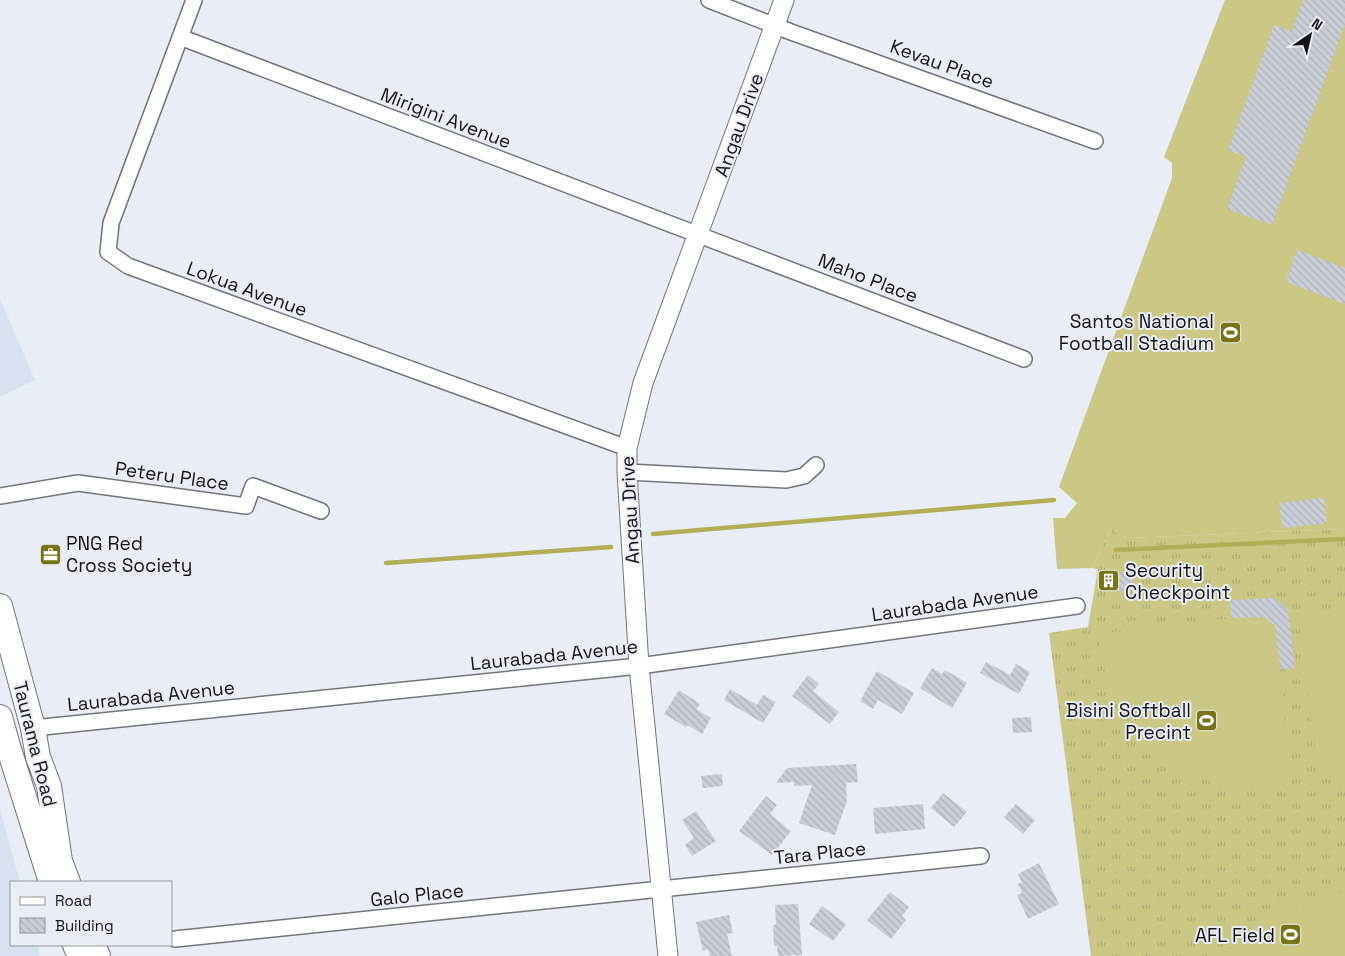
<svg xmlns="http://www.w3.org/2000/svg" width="1345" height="956" font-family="'Space Grotesk',sans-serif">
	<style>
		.built { fill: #d8e1ef }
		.grass { fill: url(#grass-tufts) }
		.pitch { fill: #cac884 }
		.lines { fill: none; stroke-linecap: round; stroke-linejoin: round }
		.stream { stroke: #b2ae55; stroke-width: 4.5 }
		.building { fill: url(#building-back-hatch) }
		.minor-casing { stroke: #71757c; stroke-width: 18 }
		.tertiary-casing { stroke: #71757c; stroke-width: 21 }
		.primary-casing { stroke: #71757c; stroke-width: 26 }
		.minor { stroke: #fff; stroke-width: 15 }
		.tertiary { stroke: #fff; stroke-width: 19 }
		.primary { stroke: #fff; stroke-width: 24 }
		.labels { text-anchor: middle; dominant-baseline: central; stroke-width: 4; stroke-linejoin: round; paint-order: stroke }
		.street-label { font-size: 19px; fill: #121417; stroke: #e9eef6 }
		.poi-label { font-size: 19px; fill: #121417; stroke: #e9eef6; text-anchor: end }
	</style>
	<defs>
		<pattern id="grass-tufts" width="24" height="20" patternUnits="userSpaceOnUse" patternTransform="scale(1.25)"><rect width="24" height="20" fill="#cac884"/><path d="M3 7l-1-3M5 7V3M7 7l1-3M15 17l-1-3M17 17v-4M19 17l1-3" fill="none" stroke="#acab71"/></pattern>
		<pattern id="building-back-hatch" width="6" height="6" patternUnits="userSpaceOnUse" patternTransform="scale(1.25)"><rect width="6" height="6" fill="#caced6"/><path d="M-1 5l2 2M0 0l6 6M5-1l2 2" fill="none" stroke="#acb0b7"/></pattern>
	</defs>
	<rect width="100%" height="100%" fill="#e9eef6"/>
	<!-- built -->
	<path class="built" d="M0,299L35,380L0,397Z
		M0,809L20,882H11V945H37L40,956H0Z"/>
	<!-- grass -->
	<path class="grass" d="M1111,529L1127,538L1345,529V956H1091L1049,633L1088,627L1098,569L1092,568Z"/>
	<!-- pitch -->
	<path class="pitch" d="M1225,0H1345V529L1127,538L1111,529L1092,568L1057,569L1053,518H1065L1077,503L1059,487L1172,178V163L1164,157Z
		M1345,609V781L1338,783L1318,772L1299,623L1308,612Z
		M1264,617L1275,626L1291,786L1263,791L1234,787L1198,778L1150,748L1110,694L1097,634L1231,618Z
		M1345,891V956H1215L1218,950L1257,919L1304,902Z"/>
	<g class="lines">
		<!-- stream -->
		<path class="stream" d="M653,534L1054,500
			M1116,550L1345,539
			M386,563L611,547"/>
	</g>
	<!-- building -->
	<path class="building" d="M1303,0H1345V24L1272,225L1227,209L1246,157L1228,150L1274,25L1292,31Z
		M1297,250L1345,268V304L1286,282Z
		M1324,498L1327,523L1282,528L1279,503Z
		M1132,572L1133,590L1115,591L1114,573Z
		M1275,598L1288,610L1295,668L1280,669L1275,626L1264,617L1231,618L1230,600Z
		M986,662L1010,675L1016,664L1030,672L1019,694L980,673Z
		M932,668L942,674L945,670L967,683L952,708L920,688Z
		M877,671L914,693L902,714L878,700L873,709L860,701Z
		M808,675L819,684L813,691L839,712L830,724L792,696Z
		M730,689L757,705L763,695L776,702L763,723L724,700Z
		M679,690L700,704L696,709L711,718L702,734L688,725L686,727L664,714Z
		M1031,717L1032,732L1013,733L1012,718Z
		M856,764L858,782L846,783L847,801L835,835L799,823L812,785L794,786V782L776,783L787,768Z
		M722,774L723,786L703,788L701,776Z
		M943,793L967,812L954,827L931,808Z
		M766,796L777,805L770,814L791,831L772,855L739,831Z
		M923,804L925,829L875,834L873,808Z
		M1016,804L1035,820L1023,834L1004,817Z
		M696,811L716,841L692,856L685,845L694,838L682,820Z
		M1039,863L1059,904L1028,919L1017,895L1022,893L1018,884L1022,882L1018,874Z
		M890,892L909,907L902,916L906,920L891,939L867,920Z
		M798,904L802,955L778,956L777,946H774L773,926L776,924L775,905Z
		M822,906L846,924L833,941L809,924Z
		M729,915L733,933L727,934L732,956H710L708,949L703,951L696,922Z"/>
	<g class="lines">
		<defs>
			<path id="minor" d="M194,0L111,223L108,252L128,266L627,448
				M709,0L791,32L1095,141
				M180,37L1024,359
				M627,472L786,480L804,476L816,465
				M0,496L78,483L246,506L253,486L321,511
				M33,728L639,666L1077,606
				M175,939L981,856"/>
			<path id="tertiary" d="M668,956L639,666L627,472V448L643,383L784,0"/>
			<path id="primary" d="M0,606L33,728L38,757L49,786L60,861L68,882
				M0,717L8,746L51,882
				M75,945L80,956
				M93,945L98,956"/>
		</defs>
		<!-- minor casing -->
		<use href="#minor" class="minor-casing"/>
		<!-- tertiary casing -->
		<use href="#tertiary" class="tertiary-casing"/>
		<!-- primary casing -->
		<use href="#primary" class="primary-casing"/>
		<!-- minor -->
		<use href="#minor" class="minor"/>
		<!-- tertiary -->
		<use href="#tertiary" class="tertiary"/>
		<!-- primary -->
		<use href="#primary" class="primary"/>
	</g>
	<!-- icons -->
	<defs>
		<symbol id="stadium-square" viewBox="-11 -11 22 22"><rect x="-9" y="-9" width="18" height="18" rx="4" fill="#777316" stroke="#e9eef6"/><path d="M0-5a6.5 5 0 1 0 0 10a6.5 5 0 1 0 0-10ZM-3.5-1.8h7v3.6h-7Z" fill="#fff"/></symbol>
		<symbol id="office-square" viewBox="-11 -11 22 22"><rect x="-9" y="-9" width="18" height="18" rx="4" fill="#777316" stroke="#e9eef6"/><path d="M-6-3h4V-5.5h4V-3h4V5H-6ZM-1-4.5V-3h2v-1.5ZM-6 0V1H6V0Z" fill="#fff"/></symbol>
		<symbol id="building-square" viewBox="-11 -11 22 22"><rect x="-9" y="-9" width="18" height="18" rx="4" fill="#777316" stroke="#e9eef6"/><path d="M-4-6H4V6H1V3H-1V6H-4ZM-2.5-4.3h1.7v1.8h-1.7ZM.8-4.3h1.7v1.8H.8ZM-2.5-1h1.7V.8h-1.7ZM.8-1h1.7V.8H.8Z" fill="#fff"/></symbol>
	</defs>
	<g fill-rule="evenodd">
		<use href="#stadium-square" x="1218" y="320" width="25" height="25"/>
		<use href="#office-square" x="38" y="542" width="25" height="25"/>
		<use href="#building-square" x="1096" y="568" width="25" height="25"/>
		<use href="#stadium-square" x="1194" y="708" width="25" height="25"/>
		<use href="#stadium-square" x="1278" y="922" width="25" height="25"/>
	</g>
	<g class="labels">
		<!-- street labels -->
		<g class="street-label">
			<text transform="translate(942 64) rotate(20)">Kevau Place</text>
			<text transform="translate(446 118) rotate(21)">Mirigini Avenue</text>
			<text transform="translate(739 125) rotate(-70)">Angau Drive</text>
			<text transform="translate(868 278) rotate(21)">Maho Place</text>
			<text transform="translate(247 289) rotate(20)">Lokua Avenue</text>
			<text transform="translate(172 476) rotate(8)">Peteru Place</text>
			<text transform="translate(630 510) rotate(-93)">Angau Drive</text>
			<text transform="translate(955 603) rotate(-8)">Laurabada Avenue</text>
			<text transform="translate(554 655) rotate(-6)">Laurabada Avenue</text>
			<text transform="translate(151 696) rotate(-6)">Laurabada Avenue</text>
			<text transform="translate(35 744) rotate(76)">Taurama Road</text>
			<text transform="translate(820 853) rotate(-6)">Tara Place</text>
			<text transform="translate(417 895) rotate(-6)">Galo Place</text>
		</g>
		<!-- poi labels -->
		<g class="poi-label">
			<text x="1214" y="321">Santos National<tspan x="1214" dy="22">Football Stadium</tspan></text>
			<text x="66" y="543" text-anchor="start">PNG Red<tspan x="66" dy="22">Cross Society</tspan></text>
			<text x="1125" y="570" text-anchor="start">Security<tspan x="1125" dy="22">Checkpoint</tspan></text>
			<text x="1191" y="710">Bisini Softball<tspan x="1191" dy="22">Precint</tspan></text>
			<text x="1275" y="935">AFL Field</text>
		</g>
	</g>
	<!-- legend -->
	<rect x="10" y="881" width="162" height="65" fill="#e9eef6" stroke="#93979d"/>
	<rect x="20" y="897" width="25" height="8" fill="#ffffff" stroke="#93979d"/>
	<text x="55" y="906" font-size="15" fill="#121417">Road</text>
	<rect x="20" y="918" width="25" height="15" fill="url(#building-back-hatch)" stroke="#93979d"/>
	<text x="55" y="931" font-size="15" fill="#121417">Building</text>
	<!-- north arrow -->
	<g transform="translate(1310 35) rotate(34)" stroke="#e9eef6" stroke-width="4" paint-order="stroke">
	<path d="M0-4L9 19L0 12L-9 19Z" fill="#121417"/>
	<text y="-8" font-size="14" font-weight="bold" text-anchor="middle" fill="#121417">N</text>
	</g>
</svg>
